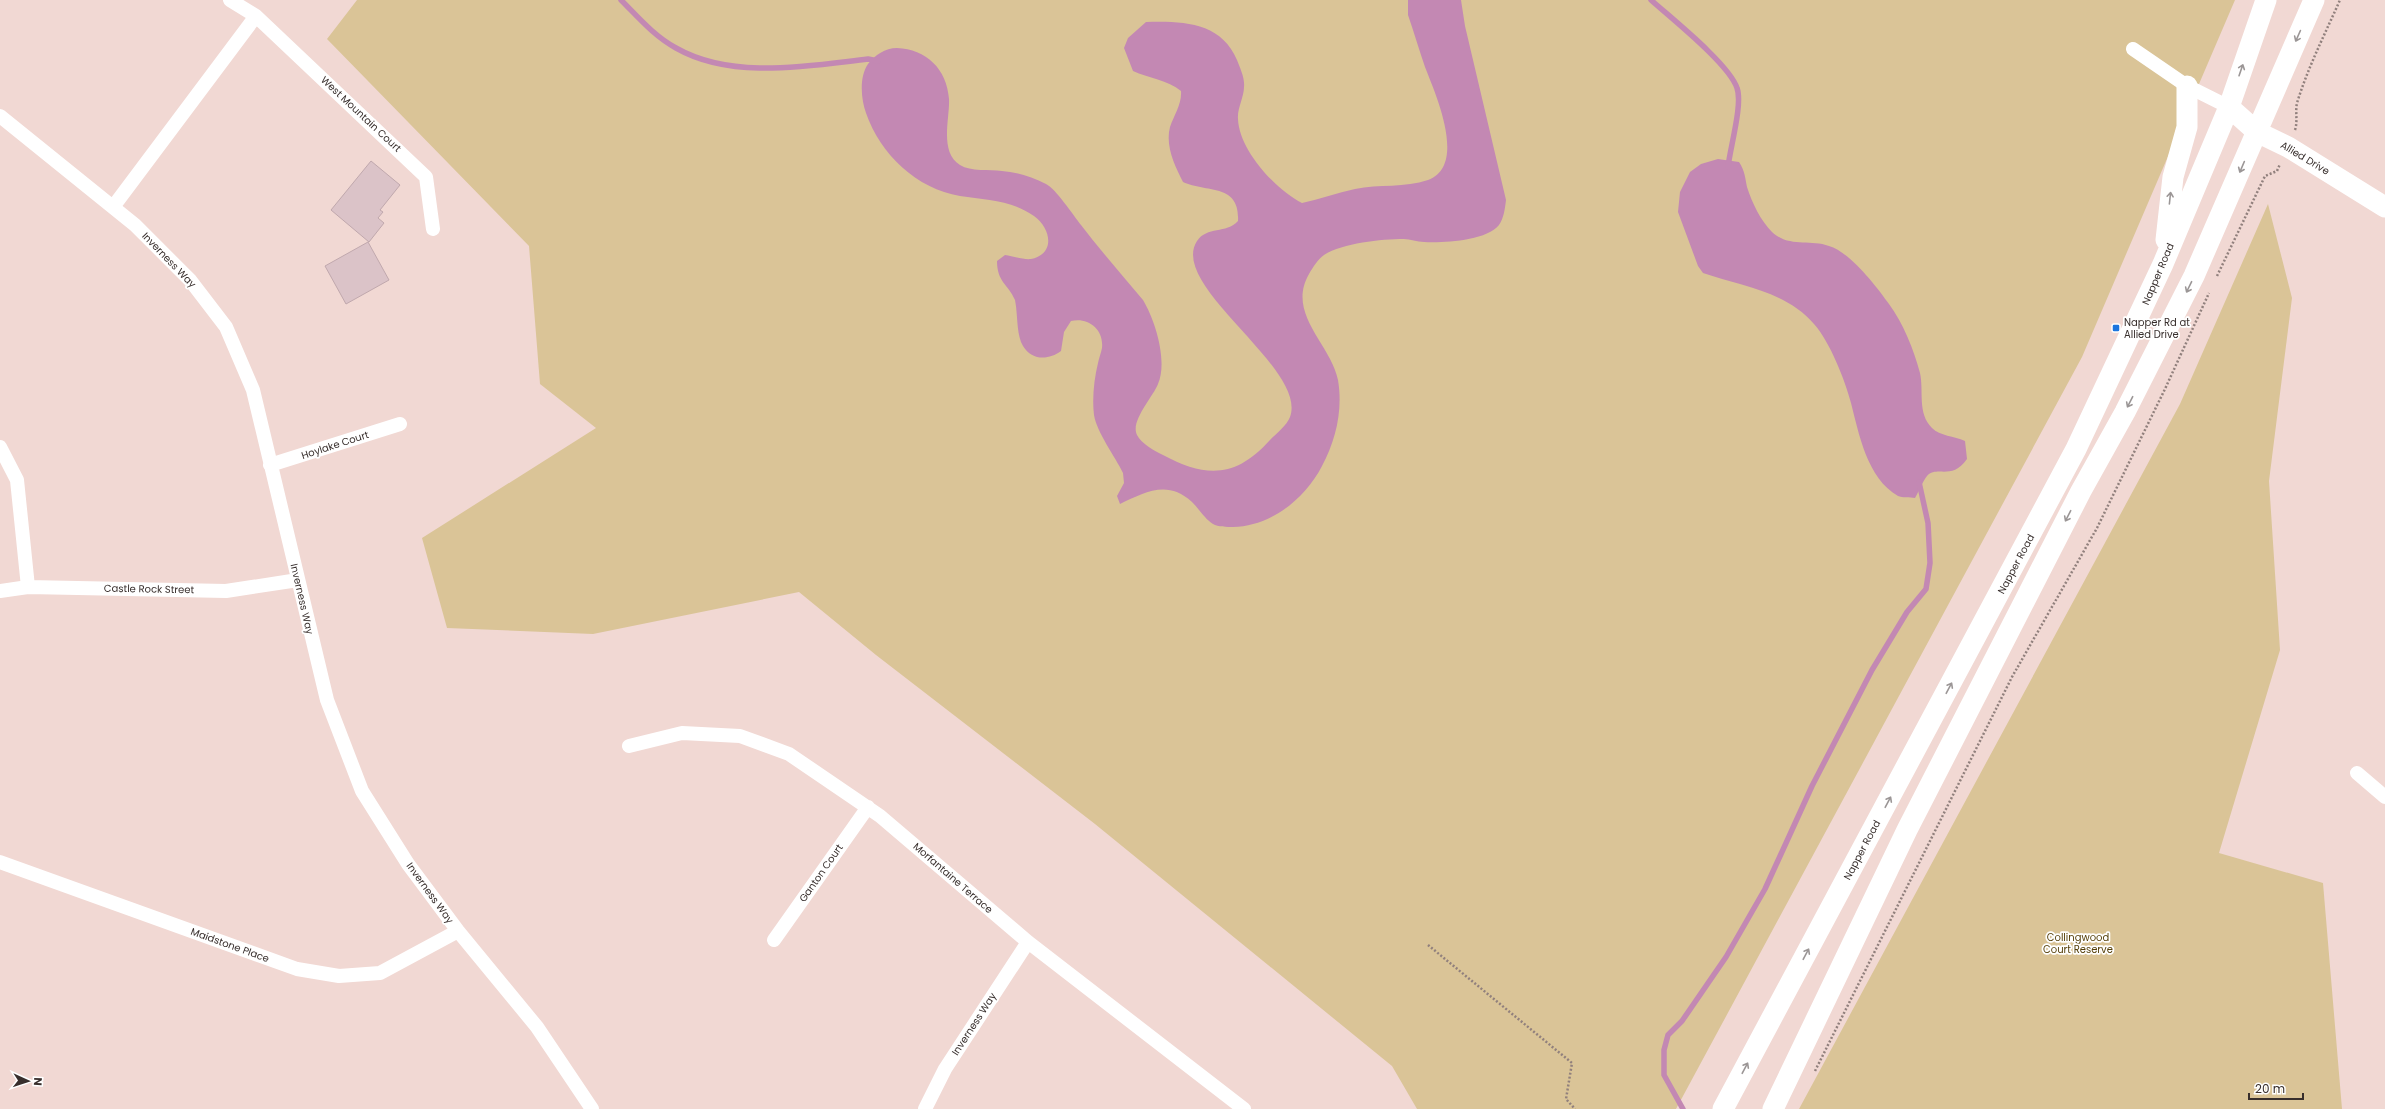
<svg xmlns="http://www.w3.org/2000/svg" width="2385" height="1109" font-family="Poppins,sans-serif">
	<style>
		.green { fill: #dac497 }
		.water { fill: #c388b3 }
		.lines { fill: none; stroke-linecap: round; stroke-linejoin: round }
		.stream { stroke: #c388b3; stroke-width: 5.5 }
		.building { fill: #dbc3c8; stroke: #c0a8ad }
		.path { stroke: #91807d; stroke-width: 2.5; stroke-dasharray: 2 2; stroke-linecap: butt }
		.street { stroke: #fff; stroke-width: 14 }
		.secondary { stroke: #fff; stroke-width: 21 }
		.oneway { stroke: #9b9696 }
		.poi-dot { fill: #1b75de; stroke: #fff; stroke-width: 1.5 }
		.labels { text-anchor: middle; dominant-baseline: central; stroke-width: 3.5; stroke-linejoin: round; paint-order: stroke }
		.street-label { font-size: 10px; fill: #372e2c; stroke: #fff }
		.poi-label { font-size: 10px; fill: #372e2c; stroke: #fff; text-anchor: start }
		.park-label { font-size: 10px; fill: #553f09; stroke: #fff }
	</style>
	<rect width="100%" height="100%" fill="#f1d8d3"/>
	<!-- green -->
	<path class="green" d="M357,0H2235L2082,357L1676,1109H1417L1392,1066L1095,824L876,655L799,592L593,634L447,628L422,538L596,428L540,384L529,246L327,39Z
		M2268,204L2292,298L2269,481L2280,650L2219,853L2323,883L2342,1109H1799L2180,404Z"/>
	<!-- water -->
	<path class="water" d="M1408,0H1461L1465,26L1506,200C1505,208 1504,218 1499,225C1486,241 1443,243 1424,242C1417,242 1410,239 1404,239C1381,239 1343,243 1324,255C1318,259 1313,267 1309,274C1286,314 1331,344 1338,380C1343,410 1336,440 1322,466C1305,499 1271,526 1233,527C1227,527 1218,527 1213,524C1205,519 1199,509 1192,502C1167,479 1144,493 1120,504L1117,496L1124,483L1123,473C1115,456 1097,433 1094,415C1092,399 1094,379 1098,363C1099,358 1101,353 1102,348C1104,329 1088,317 1071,321L1064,332L1061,351C1049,360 1032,361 1023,346C1016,334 1018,314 1015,300C1008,284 997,282 997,261L1005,255C1013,256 1024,260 1031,259C1056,254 1051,228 1034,216C1012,200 986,200 960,196C917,189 880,154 866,113C861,99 859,77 868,64C875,55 885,48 897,48C926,49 947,69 949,99C950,118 939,152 960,165C971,172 989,169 1002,171C1017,172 1032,177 1046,184C1056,189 1073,215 1081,225C1101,251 1122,275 1143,300C1155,320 1168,361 1158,384C1153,397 1130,421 1137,435C1141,443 1154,451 1163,455C1206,478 1236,478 1270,440C1276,434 1287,425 1290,417C1308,368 1168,286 1197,241C1207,226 1226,234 1238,221C1240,183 1207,193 1183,182C1175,166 1165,146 1170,127C1174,115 1182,104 1181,91C1168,80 1148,78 1133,71L1124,48L1128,38L1146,22C1183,21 1221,22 1237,60C1240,68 1245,78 1244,87C1244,97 1237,109 1238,119C1239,150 1276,190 1302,203C1320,199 1337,193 1355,189C1379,184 1405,188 1428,180C1468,165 1435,93 1425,67C1419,50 1414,32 1408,15Z
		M1718,159L1739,162C1745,171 1745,178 1747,187C1752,203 1761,221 1772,232C1789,248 1809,239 1829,246C1850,252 1876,286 1889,304C1903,323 1914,350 1920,373C1924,391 1917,413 1932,428C1940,436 1954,436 1965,441L1967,459C1952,481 1937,465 1927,476C1923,481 1919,491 1915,498C1910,497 1902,498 1898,496C1867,478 1859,434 1851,403C1845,380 1830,342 1814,324C1786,291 1741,286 1703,273L1698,266L1678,212L1680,192L1690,172L1701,164Z"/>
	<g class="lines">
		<!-- stream -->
		<path class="stream" d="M621,0C638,17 654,36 676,48C732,80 807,66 868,59L878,61
			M1651,0C1671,18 1729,64 1737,88C1743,104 1730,148 1728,167
			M1683,1109L1664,1075V1050L1668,1035L1682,1021L1726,957L1765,889L1812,786L1872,670L1907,612L1926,589L1930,563L1928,523L1919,482"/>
	</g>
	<!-- building -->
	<path class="building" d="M371,161L400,185L380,210L383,212L378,218L384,223L369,242L331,210Z
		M368,242L389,280L346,304L325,266Z"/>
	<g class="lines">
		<!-- path -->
		<path class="path" d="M2295,130C2298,121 2295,112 2297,103C2308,67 2325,34 2340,0
			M2217,276L2265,176L2277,171L2280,164
			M1428,945L1572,1063L1566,1099L1575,1109
			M1815,1071L2012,677L2097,528L2165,389L2209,293"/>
		<!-- street -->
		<path class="street" d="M230,0L256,16L426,177L433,229
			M2133,49L2187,86L2229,107
			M0,116L135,225L190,280L226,327L253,390L327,700L362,791L408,864L458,931L537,1027L592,1109
			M113,207L256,16
			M0,447L17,480L28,587
			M270,465L400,424
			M0,591L28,587L226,591L298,580
			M629,746L682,733L740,736L789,754L880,816L1028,942L1244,1109
			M2357,773L2385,797
			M0,862L297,969L339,976L380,973L458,931
			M774,940L868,807
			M925,1109L945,1069L1028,942"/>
		<!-- secondary -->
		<path class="secondary" d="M2229,107L2257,132L2288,147L2385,207
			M2166,240L2173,177L2187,127V86
			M1723,1109L2076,449L2163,264L2229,107L2266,0
			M1773,1109L1907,830L2081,491L2125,412L2194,276L2314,0"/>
	</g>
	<!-- one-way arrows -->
	<defs><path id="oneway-shaft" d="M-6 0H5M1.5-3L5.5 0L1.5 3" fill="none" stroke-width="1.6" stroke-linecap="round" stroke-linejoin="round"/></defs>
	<g class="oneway">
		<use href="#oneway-shaft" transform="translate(2298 36) rotate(114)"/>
		<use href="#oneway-shaft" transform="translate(2241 70) rotate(-71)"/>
		<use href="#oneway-shaft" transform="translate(2242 167) rotate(113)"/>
		<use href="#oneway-shaft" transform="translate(2170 198) rotate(-84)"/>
		<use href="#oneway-shaft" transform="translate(2189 287) rotate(116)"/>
		<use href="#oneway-shaft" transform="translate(2130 402) rotate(117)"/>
		<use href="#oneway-shaft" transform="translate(2068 516) rotate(117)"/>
		<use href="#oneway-shaft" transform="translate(1949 688) rotate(-62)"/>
		<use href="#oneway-shaft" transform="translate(1888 802) rotate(-62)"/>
		<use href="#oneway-shaft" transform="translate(1806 954) rotate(-62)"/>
		<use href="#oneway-shaft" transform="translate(1745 1068) rotate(-62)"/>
	</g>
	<!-- markers -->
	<rect class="poi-dot" x="2112" y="324" width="8" height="8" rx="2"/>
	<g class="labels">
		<!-- street labels -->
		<g class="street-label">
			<text transform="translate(361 114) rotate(43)">West Mountain Court</text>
			<text transform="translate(2305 158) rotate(31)">Allied Drive</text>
			<text transform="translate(169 260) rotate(46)">Inverness Way</text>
			<text transform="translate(2158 274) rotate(-67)">Napper Road</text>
			<text transform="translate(335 445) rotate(-18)">Hoylake Court</text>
			<text transform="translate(2016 564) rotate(-62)">Napper Road</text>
			<text transform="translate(149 589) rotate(1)">Castle Rock Street</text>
			<text transform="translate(302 599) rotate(77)">Inverness Way</text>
			<text transform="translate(1862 850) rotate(-62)">Napper Road</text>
			<text transform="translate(821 873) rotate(-55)">Ganton Court</text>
			<text transform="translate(953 878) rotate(41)">Morfantaine Terrace</text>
			<text transform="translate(430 893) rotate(54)">Inverness Way</text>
			<text transform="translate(230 945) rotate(20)">Maidstone Place</text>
			<text transform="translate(974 1024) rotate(-57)">Inverness Way</text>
		</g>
		<!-- poi labels -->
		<g class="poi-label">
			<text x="2124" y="322">Napper Rd at<tspan x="2124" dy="12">Allied Drive</tspan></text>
		</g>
		<!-- park labels -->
		<g class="park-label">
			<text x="2078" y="937">Collingwood<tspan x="2078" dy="12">Court Reserve</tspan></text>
		</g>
	</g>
	<!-- north arrow -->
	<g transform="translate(28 1081) rotate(93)" stroke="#ffffff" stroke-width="3" paint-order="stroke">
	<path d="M0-3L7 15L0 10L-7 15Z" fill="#372e2c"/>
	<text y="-6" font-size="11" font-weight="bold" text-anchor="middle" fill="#372e2c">N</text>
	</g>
	<!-- scale -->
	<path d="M2249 1093v6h54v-6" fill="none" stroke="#372e2c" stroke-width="2"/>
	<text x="2255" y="1093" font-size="12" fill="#372e2c" stroke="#ffffff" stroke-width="3" paint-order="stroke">20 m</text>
</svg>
